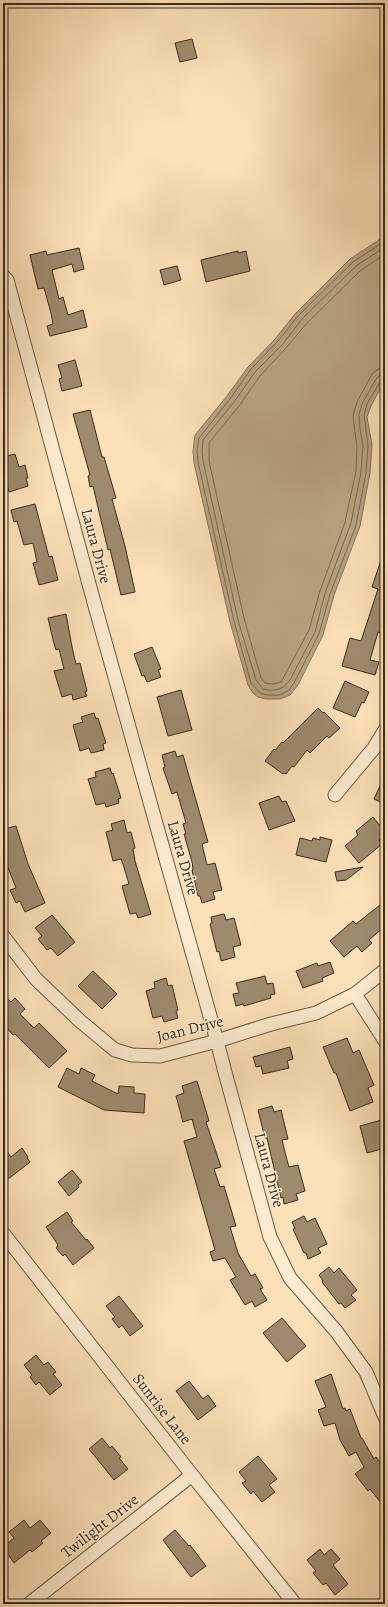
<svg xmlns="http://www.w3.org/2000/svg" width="388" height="1607" font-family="Alegreya,serif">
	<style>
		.water { fill: #baa383; stroke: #87735b }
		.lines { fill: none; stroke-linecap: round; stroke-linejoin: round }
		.shore { stroke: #7a6851; stroke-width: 1 }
		.building { fill: #9f8a6e; stroke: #3b2c1f }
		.minor-casing { stroke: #6b5945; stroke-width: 15 }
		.minor { stroke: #fdebd0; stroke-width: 13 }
		.labels { text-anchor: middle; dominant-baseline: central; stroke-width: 3; stroke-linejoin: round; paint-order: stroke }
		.street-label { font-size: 16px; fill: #3b2c1f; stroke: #fdebd0 }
	</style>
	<rect width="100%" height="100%" fill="#fce0b7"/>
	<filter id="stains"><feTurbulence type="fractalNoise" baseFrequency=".005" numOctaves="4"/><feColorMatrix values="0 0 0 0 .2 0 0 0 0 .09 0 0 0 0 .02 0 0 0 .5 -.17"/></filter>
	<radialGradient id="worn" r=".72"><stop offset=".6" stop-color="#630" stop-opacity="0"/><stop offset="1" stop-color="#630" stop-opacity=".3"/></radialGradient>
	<!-- water -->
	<path class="water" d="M385,236V380L371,406L367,417L372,445L370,473L360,526L334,595L323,635L298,685L290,695L280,699H266L258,697L253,693L248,685L230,622L194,463L193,451L195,435L227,396L248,367L275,339L295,314L350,259Z"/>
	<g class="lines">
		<!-- shore -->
		<path class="shore" d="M385,241L353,262L298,316L278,341L251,369L230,399L199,438L197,451L198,462L234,621L251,683L260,693L267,695H279L288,691L294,683L319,634L330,594L356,525L366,473L368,446L364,415L367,404L380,382L385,379
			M385,247L356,266L302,319L282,345L255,372L234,402L203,440L202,451L203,461L238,620L256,680L263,689C274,692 283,690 290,680L315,632L325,593L351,523L361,472L363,446L360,429L359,414L363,402L376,379L380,375L385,374
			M385,254L360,271L307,323L286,348L260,376L239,406L209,443V461L244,618L261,678L265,683L273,684L281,682L309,630L320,591L345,522L356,471L357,447L353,416L357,402L372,374L378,369L385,368"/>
	</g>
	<!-- building -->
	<path class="building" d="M192,39L197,58L180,62L175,43Z
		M79,248L84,269L74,272L72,264L52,270L59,299L63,297L68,315L83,310L87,327L50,336L47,326L53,324L51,313L44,288L38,289L30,255L46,251L47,255Z
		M238,251V253L246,251L250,271L206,282L201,260Z
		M177,266L181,280L164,285L160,270Z
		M75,360L82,386L62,391L59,379L62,378L58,365Z
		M90,410L102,457H104L116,498L112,499L125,546L135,592L121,595L110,549L108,550L93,486L90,487L88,476L90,475L73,414Z
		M15,454L19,467L25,465L28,478H26L28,486L9,492L3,469V457Z
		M35,504L49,557L52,556L58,580L39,585L33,563L37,562L33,543L24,545L17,521L14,522L11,510Z
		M383,554L385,555V634L378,632L370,660L379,662L375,675L342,666L350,638L361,641L378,589L372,587Z
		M66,614L73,652L76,664L80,663L87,691L85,692L87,696L73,700L72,694L62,697L54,671L64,669L59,649L56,650L53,640L48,618Z
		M152,647L161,669L158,670L161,677L147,682L144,675L142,676L134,654Z
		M345,681L369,692L364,703L362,702L355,717L333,708Z
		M181,690L192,730L168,736L157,697Z
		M318,708L323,713L324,712L340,728L329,738L327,736L310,753L307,750L294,767L292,766L286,774L285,773L283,774L265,761L274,749L275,750L282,742L283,743Z
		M94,713L96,719L98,718L106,743L103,744L104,750L91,753L89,748L80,751L73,725L83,722L81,717Z
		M175,751L177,757L183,755L208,842L202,844L207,865L215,863L222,890L213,892L215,899L202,903L200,896H198L192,870L193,869L192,862L184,834H186L183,824L186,823L177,792L172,794L163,768L165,767L162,755Z
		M110,768L112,774L113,773L121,798L118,799L119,803L106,807L105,803L96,805L88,779L96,777L95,772Z
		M385,775V804L374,799Z
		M279,796L282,802L286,801L295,821L269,830L259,803Z
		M373,817L385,832V835L379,840L382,844L359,863L345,846L358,835L356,831Z
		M124,820L127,833L131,832L135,848L133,849L135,861L151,914L138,918L136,913L130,914L122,886L129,884L123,864L121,859L113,861L106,832L113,830L111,824Z
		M16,826L28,864L45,903L25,912L20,901L16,903L10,890L16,888L3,855V829Z
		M320,837L332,840L326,862L296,855L300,838L312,841L313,838L320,840Z
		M363,867L346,880L337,881L335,872Z
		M385,901V926L369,940L372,943L362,952L357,946L344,957L330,941L353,921L356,924Z
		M224,914L226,920L234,918L241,945L233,947L235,957L221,961L219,951L217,952L210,924L212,923L211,917Z
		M52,915L75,942L58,956L51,948L47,950L38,939L42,936L35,928Z
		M330,962L334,973L322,978L323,981L303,988L296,971L317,963L318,966Z
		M93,971L117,994L102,1009L78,986Z
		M265,976L267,984L273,983L275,994L270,995L271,998L244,1006L243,1004L236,1006L233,994L239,993L236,983Z
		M166,978L168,986L172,985L178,1010L176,1011L178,1018L164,1022L162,1016L153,1018L146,991L155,988L154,982Z
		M3,994L11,1002L15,998L25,1009L20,1014L34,1028L39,1023L67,1051L49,1068L15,1034L13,1035L3,1024Z
		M347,1038L353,1053L359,1050L374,1085L368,1088L373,1102L350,1111L336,1073H334L323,1047Z
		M290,1047L293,1059L287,1061L289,1068L263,1074L261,1066L256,1067L253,1057Z
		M67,1068L79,1074L81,1068L95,1075L92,1081L118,1094L119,1086L134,1087V1093L145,1094L144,1113L104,1110L58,1087Z
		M197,1081L209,1121L206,1122L221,1167L214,1169L220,1187L224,1186L236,1226L230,1227L238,1253L251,1276L255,1274L263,1288L260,1289L267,1300L255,1307L252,1301L245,1305L230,1280L236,1277L225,1258L213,1261L210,1252L215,1250L184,1141L197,1137L192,1119L183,1122L176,1096L184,1093L182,1086Z
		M272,1106L274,1112L281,1110L288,1139L282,1140L287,1160L289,1167L298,1165L305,1191L296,1194L298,1200L284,1204L283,1197L281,1198L267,1138H265L258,1110Z
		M385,1119V1148L367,1153L360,1126Z
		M3,1146L11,1157L22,1148L28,1157L27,1158L30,1162L3,1183Z
		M72,1170L82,1182L78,1185L79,1187L69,1196L58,1182Z
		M67,1212L73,1221L71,1222L86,1240L87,1239L94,1248L73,1265L65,1254L63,1256L56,1248L58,1245L46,1227Z
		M304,1216L307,1222L315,1218L327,1244L318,1248L321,1253L308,1259L306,1253H304L293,1229L295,1228L292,1222Z
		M329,1267L334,1273L339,1268L357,1290L351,1295L356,1300L345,1308L341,1303L339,1304L322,1282L323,1281L319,1275Z
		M119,1296L143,1326L130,1336L122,1325L119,1328L112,1319L115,1317L106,1306Z
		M282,1318L306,1346L287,1362L263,1333Z
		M36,1355L44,1365L48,1362L56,1372L53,1374L62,1385L50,1395L39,1382L36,1385L30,1377L32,1375L24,1365Z
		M331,1374L343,1409L345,1408L346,1411L350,1409L361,1438H362L374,1459L376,1457L384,1467L382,1469L385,1472L382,1474L385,1478V1508L370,1489L368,1491L355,1474L364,1467L356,1452L349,1456L340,1440L335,1423L324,1426L318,1410L326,1407L315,1381Z
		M189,1381L203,1399L208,1395L216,1406L198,1420L176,1391Z
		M102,1438L110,1448L112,1446L121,1457L119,1458L128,1469L114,1480L89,1449Z
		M258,1456L277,1479L269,1485L275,1492L262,1502L253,1491L251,1494L242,1483L246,1481L239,1472Z
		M24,1520L30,1528L40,1520L51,1533L41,1541L43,1543L32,1552L30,1550L14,1563L3,1547L14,1538L9,1532Z
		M175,1530L189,1546L190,1545L206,1566L191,1577L163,1540Z
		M320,1549L324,1555L331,1549L340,1559L333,1565L348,1584L335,1595L326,1583L323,1585L313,1573L316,1571L307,1560Z"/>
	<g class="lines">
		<defs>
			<path id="minor" d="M3,276L7,280L95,606L217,1041L226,1076L270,1237L290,1278L336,1331L366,1372L385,1417
				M335,795L374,748L385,730
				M3,936L36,979L80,1021L115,1050L132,1055L160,1056L217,1041L271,1024L316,1013L355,994L385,970
				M355,994L385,1041
				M3,1233L192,1475L295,1604
				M29,1604L192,1475"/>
		</defs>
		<!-- minor casing -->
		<use href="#minor" class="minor-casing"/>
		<!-- minor -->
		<use href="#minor" class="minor"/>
	</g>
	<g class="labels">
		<!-- street labels -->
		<g class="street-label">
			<text transform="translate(96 546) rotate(75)">Laura Drive</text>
			<text transform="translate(183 858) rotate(74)">Laura Drive</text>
			<text transform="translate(190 1029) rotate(-14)">Joan Drive</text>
			<text transform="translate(269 1170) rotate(75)">Laura Drive</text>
			<text transform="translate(162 1409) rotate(52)">Sunrise Lane</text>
			<text transform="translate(100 1526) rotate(-38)">Twilight Drive</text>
		</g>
	</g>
	<!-- margin -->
	<rect width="388" height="1607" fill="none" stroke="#fce0b7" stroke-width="16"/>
	<rect x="4" y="4" width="380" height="1599" fill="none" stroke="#3b2c1f" stroke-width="2"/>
	<rect x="8" y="8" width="372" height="1591" fill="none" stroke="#3b2c1f"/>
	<rect width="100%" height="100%" filter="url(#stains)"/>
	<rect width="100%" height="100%" fill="url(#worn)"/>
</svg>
